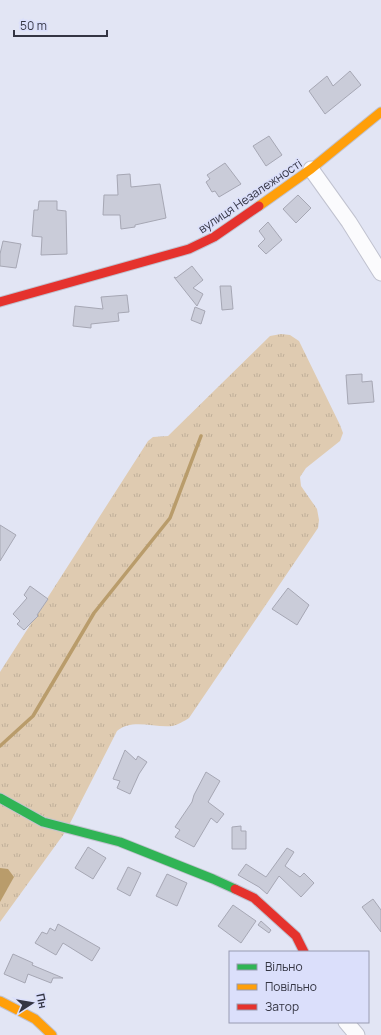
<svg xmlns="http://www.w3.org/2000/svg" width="381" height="1035" font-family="Manrope,sans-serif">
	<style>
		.grass { fill: url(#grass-tufts) }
		.water { fill: #b99c6b }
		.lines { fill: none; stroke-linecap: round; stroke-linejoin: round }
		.stream { stroke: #b99c6b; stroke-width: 3.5 }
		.building { fill: #caccd9; stroke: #a6a7b4 }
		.street-casing { stroke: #c0c2cf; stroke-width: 17 }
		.fast-casing { stroke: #c0c2cf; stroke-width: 11 }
		.slow-casing { stroke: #c0c2cf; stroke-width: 11 }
		.jam-casing { stroke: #c0c2cf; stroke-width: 11 }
		.street { stroke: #fbfbfd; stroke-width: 15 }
		.fast { stroke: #30b455; stroke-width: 9 }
		.slow { stroke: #ff9f0a; stroke-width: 9 }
		.jam { stroke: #e5322d; stroke-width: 9 }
		.labels { text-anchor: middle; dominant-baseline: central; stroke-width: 3; stroke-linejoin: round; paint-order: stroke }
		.street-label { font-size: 12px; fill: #343543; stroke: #dbdffb }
	</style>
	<defs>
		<pattern id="grass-tufts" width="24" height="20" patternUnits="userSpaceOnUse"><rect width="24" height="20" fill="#dfcbb1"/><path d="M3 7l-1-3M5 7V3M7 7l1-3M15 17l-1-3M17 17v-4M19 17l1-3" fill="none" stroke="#c0af99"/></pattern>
	</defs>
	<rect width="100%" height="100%" fill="#e2e5f4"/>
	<!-- grass -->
	<path class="grass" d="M281,334L290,335L299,341L340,425L343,433L340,441L306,468L300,477L301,486L317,509L319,520L318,528L189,718C184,721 178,725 172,726C154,728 132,718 117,731L66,831L0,922V672L148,441L153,437L168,436L270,336Z"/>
	<!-- water -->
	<path class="water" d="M0,868L8,869L14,877L0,902Z"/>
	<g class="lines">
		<!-- stream -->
		<path class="stream" d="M0,746L33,716L94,613L170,518L201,436"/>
	</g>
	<!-- building -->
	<path class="building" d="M350,71L361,85L325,114L309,91L327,76L333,86Z
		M269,136L282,155L266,166L253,146Z
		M225,163L241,184L219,197L215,191L212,192L206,182L210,179L207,175Z
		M130,174L131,187L160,184L166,218L135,225V227L121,229L120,215H103L104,195H118L117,175Z
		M298,195L311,208L296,223L283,209Z
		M39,201H57V210L66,211L67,254L41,255L42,237L32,236L34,210H38Z
		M268,222L282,240L266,254L258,246L265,239L259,231Z
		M3,241L21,244L16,268L0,266V254Z
		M192,266L203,280L193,288L203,294L197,306L174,277L176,278Z
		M220,286H231L233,309L222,310Z
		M127,295L129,312L118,313L119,321L91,324V328L73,326L75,306L103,309L101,297Z
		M195,307L205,311L201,324L191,320Z
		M362,374V382L372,381L374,402L348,404L346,375Z
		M0,525L16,535L0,561Z
		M30,586L48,599L37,615L38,616L24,630L17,624L20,621L13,614L27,598L24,595Z
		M288,588L309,605L297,625L272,609Z
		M125,750L136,760L138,756L147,762L139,774L130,794L117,788L120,781L113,779Z
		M206,772L220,781L208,802L224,814L217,823L211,818L194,847L175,837L180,830L175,827L192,802L194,795Z
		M241,826V831H246V849H232V827Z
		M88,847L106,858L93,879L75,868Z
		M287,848L294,852L285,866L300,877L304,873L314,883L301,897L279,876L267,894L259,887L238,875L246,864L266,877Z
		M128,867L141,873L130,896L117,889Z
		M167,874L187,883L177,906L156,896Z
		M373,899L381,910V932L362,907Z
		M233,905L256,921L241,943L218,926Z
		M261,921L271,930L269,933L258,925Z
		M58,924L100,948L92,961L63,943L56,955L35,943L42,932L47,934L50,928L55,931Z
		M13,954L33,963L32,965L63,978H53L51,983L28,974L25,983L4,974Z"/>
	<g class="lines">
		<defs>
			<path id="street" d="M311,169L349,222L381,273
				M346,1022L357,1035"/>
			<path id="fast" d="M0,798L43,822L120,842L213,879L235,889"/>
			<path id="slow" d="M259,206L311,169L381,112
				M0,1001L35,1019L52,1035"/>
			<path id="jam" d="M0,302L189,249L214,237L259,206
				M235,889L254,898L296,936L304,952"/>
		</defs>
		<!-- street casing -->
		<use href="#street" class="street-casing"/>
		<!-- fast casing -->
		<use href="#fast" class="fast-casing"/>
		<!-- slow casing -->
		<use href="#slow" class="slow-casing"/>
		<!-- jam casing -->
		<use href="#jam" class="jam-casing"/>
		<!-- street -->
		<use href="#street" class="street"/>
		<!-- fast -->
		<use href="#fast" class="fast"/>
		<!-- slow -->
		<use href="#slow" class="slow"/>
		<!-- jam -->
		<use href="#jam" class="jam"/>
	</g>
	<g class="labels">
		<!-- street labels -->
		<g class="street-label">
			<text transform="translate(250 196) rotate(-34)">вулиця Незалежності</text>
		</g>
	</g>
	<!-- legend -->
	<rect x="229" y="951" width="140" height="72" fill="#dbdffb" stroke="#989bb1"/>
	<rect x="237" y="964" width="20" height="6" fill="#30b455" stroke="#989bb1"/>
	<text x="265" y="971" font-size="12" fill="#343543">Вільно</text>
	<rect x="237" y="984" width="20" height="6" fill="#ff9f0a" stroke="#989bb1"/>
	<text x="265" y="991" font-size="12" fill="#343543">Повільно</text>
	<rect x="237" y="1004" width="20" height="6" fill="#e5322d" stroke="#989bb1"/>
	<text x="265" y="1011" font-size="12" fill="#343543">Затор</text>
	<!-- north arrow -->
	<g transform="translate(32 1003) rotate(78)" stroke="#dbdffb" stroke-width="3" paint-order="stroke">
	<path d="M0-3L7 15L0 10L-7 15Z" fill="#343543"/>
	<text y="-6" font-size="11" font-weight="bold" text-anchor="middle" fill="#343543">Пн</text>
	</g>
	<!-- scale -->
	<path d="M14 30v6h93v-6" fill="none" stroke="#343543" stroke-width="2"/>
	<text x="20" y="30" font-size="12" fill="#343543" stroke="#dbdffb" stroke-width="3" paint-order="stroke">50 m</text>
</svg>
